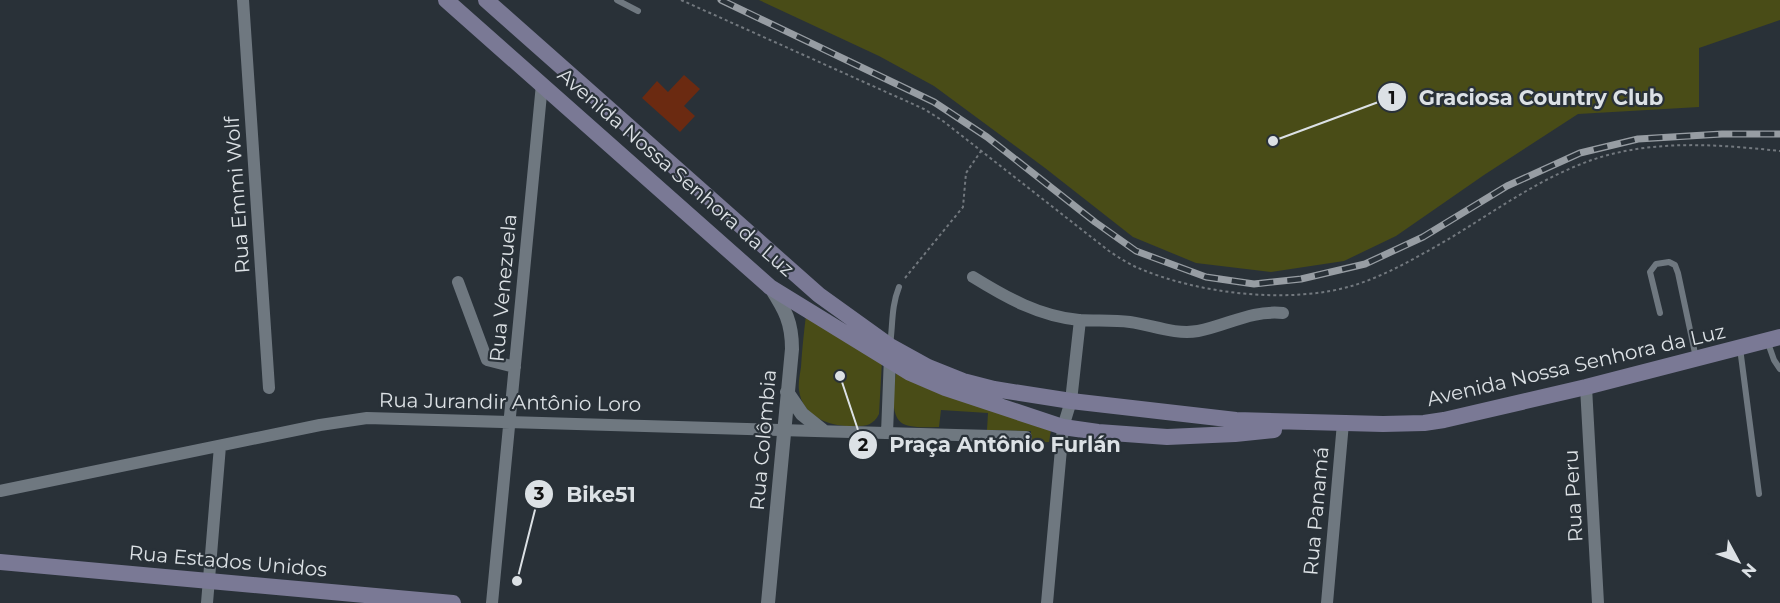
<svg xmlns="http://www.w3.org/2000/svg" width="1780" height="603" font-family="Montserrat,sans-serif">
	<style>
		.green { fill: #494c17 }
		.building { fill: #6b2a11 }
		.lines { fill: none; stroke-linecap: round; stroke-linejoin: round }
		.path { stroke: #72787e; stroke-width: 2; stroke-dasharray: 3 3; stroke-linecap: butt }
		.service { stroke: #6f7880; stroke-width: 6 }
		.minor { stroke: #6f7880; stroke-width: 12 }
		.tertiary { stroke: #6f7880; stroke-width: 14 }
		.secondary { stroke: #7a7995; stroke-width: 16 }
		.rail-casing { stroke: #979da3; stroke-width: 7 }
		.rail { stroke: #293138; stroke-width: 4.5; stroke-dasharray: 14; stroke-linecap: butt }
		.labels { text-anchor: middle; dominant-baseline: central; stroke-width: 4.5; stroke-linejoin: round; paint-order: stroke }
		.street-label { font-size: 20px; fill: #dce1e5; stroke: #293138 }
		.leader { fill: none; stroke: #dce1e5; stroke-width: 2 }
		.callout-dot { fill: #dce1e5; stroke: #293138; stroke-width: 2 }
		.mark-label { font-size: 18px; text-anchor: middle; font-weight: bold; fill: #111 }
		.callout-label { font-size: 21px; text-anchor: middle; font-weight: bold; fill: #dce1e5; stroke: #293138; stroke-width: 4.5; stroke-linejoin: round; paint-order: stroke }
	</style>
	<rect width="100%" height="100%" fill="#293138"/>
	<!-- green -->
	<path class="green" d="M759,0H1780V20L1699,48V107L1578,114L1484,175L1396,236L1344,261L1271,272L1196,263L1133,237L1045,168L934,86L879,56Z
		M806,315L882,361L879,414C872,428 862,426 847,426C826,425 802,415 799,390C798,383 800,374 801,367C802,349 804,332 806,315Z
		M896,371L1051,430L1049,442L1031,443V431L987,430L988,413L941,410L939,427C930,427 919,428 910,426C886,423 895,387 896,371Z"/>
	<!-- building -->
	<path class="building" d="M684,75L700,89L684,106L695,116L680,132L642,98L657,81L668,92Z"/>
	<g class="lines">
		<!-- path -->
		<path class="path" d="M681,0L924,109L943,121L1109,251C1118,257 1127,263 1136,267C1197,294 1291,305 1355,285C1389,274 1421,255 1452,237C1503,206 1550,171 1608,155C1664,140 1724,145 1780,151
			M905,278L963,207L966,173L981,151"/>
		<!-- service -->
		<path class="service" d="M617,0L638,11
			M1660,313L1650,272L1656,264L1669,262L1675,265L1678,273L1696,358
			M1768,343L1774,360L1780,369
			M890,345C893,325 891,307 899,287
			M1740,348L1759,494"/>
		<!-- minor -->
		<path class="minor" d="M243,0L269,388
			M973,277C1007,298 1039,316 1079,320C1096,321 1113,320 1130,322C1152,325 1175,335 1198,331C1229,325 1250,310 1283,313
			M458,282L487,360L515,367
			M1586,387L1598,603
			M887,433L890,356
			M0,491L320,425L367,418L1026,437
			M207,603L220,446
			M492,603L542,84
			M1047,603L1063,427L1071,401L1080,320
			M1327,603L1343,423"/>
		<!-- tertiary -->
		<path class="tertiary" d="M787,392L802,414L822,430
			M768,603L792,349C792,322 785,310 771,288"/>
		<!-- secondary -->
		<path class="secondary" d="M446,0L770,287L910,373L945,388L1063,427L1098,432L1167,437L1235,434L1274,430
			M486,0L819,295L890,346L928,367L963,381L994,389L1071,401L1236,420L1383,424L1424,423L1444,420L1586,387L1780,337
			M0,562L453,603"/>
		<defs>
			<path id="rail" d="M721,0L934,102L987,137L1095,222L1136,251L1206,277L1254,284L1301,279L1365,264L1423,237L1507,186L1580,153L1638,139L1722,134H1780"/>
		</defs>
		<!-- rail casing -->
		<use href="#rail" class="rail-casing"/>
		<!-- rail -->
		<use href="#rail" class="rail"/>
	</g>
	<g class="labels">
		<!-- street labels -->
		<g class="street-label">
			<text transform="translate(676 172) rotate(41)">Avenida Nossa Senhora da Luz</text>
			<text transform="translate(237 195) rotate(-94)">Rua Emmi Wolf</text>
			<text transform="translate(503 288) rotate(-85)">Rua Venezuela</text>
			<text transform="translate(1576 365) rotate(-13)">Avenida Nossa Senhora da Luz</text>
			<text transform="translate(510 402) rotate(1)">Rua Jurandir Antônio Loro</text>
			<text transform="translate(763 440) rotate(-85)">Rua Colômbia</text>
			<text transform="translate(1573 496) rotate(-93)">Rua Peru</text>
			<text transform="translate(1316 511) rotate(-85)">Rua Panamá</text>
			<text transform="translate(228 561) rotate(5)">Rua Estados Unidos</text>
		</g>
	</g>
	<!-- callouts -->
	<path class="leader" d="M1273 141L1392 97M840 376L863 445M517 581L539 494"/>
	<g class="callout-dot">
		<circle cx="1273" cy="141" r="6"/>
		<circle cx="840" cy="376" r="6"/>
		<circle cx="517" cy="581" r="6"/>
		<circle cx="1392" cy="97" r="15"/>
		<circle cx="863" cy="445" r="15"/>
		<circle cx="539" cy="494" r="15"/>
	</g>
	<g class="mark-label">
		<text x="1392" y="104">1</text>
		<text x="863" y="451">2</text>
		<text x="539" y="500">3</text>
	</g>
	<g class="callout-label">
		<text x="1541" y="105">Graciosa Country Club</text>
		<text x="1005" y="452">Praça Antônio Furlán</text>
		<text x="601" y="502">Bike51</text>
	</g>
	<!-- north arrow -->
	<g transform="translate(1738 561) rotate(131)" stroke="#293138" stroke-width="4.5" paint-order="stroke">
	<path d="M0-4.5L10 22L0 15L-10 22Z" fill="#dce1e5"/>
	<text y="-9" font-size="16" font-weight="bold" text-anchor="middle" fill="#dce1e5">N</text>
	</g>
</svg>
